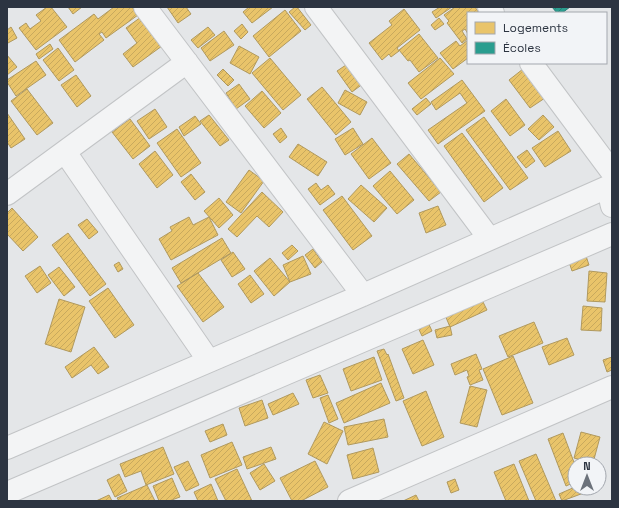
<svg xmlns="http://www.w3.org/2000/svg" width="619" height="508" font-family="'Space Grotesk',sans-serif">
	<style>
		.homes { fill: url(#homes-hatch); stroke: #b0995e }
		.schools { fill: url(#schools-hatch); stroke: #2b7e78 }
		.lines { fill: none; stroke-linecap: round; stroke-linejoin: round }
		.minor-casing { stroke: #c2c4c6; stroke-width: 24 }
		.minor { stroke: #f3f4f5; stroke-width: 22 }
	</style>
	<defs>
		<pattern id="homes-hatch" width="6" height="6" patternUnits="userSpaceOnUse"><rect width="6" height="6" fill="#e9c46a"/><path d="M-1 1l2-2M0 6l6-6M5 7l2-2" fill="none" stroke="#c8a95d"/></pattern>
		<pattern id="schools-hatch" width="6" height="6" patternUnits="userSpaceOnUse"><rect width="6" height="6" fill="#2a9d8f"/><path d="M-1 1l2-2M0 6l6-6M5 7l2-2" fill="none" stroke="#248176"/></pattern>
	</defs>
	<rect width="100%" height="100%" fill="#e4e6e8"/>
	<!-- homes -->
	<path class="homes" d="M47,7H51L67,27L36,50L19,28L26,23L30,29L41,21L36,15Z
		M68,7H82L73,14Z
		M114,7H132L138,15L106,38L102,32L99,34L104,40L75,62L59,40L94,14L98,19Z
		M167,7H186L191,14L178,23Z
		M249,7H273L252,23L243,12Z
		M295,7H297L311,25L305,30L289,12Z
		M440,7H452L436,18L432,12Z
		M455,7H475L479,13H468V34L465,29L462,31L467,39L462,43L447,23L449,21L444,15Z
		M404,9L420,30L397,48L399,51L391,57L389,54L382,60L369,43L392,25L389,21Z
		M285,10L301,31L269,57L253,36Z
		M141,17L162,46L133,67L123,54L137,43L126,28Z
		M439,18L444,24L435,30L431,25Z
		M242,24L248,32L241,39L234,31Z
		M11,27L17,38L8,43L7,41V30Z
		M208,27L215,35L198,48L191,40Z
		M224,31L234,45L210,61L201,48Z
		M419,34L438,58L419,72L410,60L408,61L399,50Z
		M468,40V58L453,69L440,53L456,41L460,46Z
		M50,44L53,49L39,59L36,54Z
		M239,46L259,57L250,74L230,63Z
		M58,48L74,70L59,81L43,60Z
		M7,55L17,67L7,75Z
		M270,58L301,95L283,110L252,73Z
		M440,58L454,74L421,99L408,83Z
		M36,61L46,75L16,96L7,82V80Z
		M349,63L364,83L352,92L337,71Z
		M223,69L234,80L228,86L217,75Z
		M523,69L545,98L530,108L509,80Z
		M76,75L91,96L77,107L61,85Z
		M462,80L485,111L438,144L428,130L467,103L460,93L436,110L431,102Z
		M239,84L250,99L236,109L226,93Z
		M322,87L351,122L336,135L307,99Z
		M27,89L53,123L37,135L11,101Z
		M345,90L367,102L360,115L338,103Z
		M262,91L281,113L264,128L245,106Z
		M426,98L431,104L417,115L412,109Z
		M506,99L525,125L510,136L491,111Z
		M155,109L167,127L149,139L137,121Z
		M7,113L25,139L11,148L7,142Z
		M209,115L229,140L220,146L200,121Z
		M543,115L554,127L539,140L528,129Z
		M195,116L201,124L184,136L179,127Z
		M484,117L528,178L510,190L466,130Z
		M130,119L150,146L133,159L112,132Z
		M281,128L287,137L280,143L273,134Z
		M353,128L363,144L345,155L335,139Z
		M177,129L201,163L181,177L157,143Z
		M558,131L571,151L545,167L532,148Z
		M462,133L503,188L484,202L444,146Z
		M372,138L391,163L369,179L351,154Z
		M298,144L327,162L318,176L289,157Z
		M527,150L535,161L526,168L517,157Z
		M155,151L173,175L157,188L139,164Z
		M409,154L441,192L429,201L397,164Z
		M249,170L264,181L241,213L226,202Z
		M390,171L414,200L397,214L373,186Z
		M191,174L205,192L195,200L181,182Z
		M316,183L321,190L328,185L335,194L320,205L308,189Z
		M361,185L387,208L374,222L348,199Z
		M262,192L283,212L269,227L257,216L237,237L228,229Z
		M342,196L372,236L353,250L323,210Z
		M219,198L233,215L219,228L204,211Z
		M438,206L446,225L426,233L419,213Z
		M12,208L38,237L23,251L7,234V213Z
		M189,217L193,225L209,217L218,235L171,260L159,239L172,231L170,227Z
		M87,219L98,232L89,239L78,225Z
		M68,233L106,284L90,296L52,245Z
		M222,238L231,253L181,283L172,268Z
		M292,245L298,251L288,260L282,253Z
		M313,249L322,262L315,268L305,255Z
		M233,252L245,269L232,277L221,260Z
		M585,253L589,265L572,271L568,259Z
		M303,256L311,274L290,282L283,265Z
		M270,258L290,282L274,296L254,271Z
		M119,262L123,269L118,272L114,265Z
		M40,266L51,283L37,293L25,276Z
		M59,267L75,287L64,296L48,275Z
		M589,271L607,273L605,302L587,301Z
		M198,273L224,307L203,322L177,286Z
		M250,275L264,294L251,303L238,284Z
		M108,288L134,325L115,338L89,301Z
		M481,298L487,310L450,327L445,315Z
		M59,299L85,307L71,352L45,344Z
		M583,306L602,308L601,331L581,330Z
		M426,318L432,331L422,336L416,323Z
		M534,322L543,343L508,357L499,336Z
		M450,326L452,335L437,338L435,330Z
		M567,338L574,355L549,365L542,347Z
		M423,340L434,365L413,374L402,349Z
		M94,347L109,367L98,374L91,365L72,378L65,367Z
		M384,349L387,355L388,354L404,398L396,401L377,351Z
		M476,354L482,369L479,370L483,380L470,385L467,377L469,376L467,370L455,375L451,364Z
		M513,356L533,403L502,415L483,369Z
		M374,357L382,380L351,391L343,369Z
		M612,357V370L607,372L603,360Z
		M320,375L328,393L313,398L306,380Z
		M381,383L390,403L344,423L336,403Z
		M470,386L487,390L477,427L460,423Z
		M426,391L444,437L422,446L403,401Z
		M293,393L299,404L273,415L268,404Z
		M328,395L338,419L329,423L320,398Z
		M262,400L268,418L245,426L239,408Z
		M384,419L388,437L348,445L344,427Z
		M324,422L343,431L327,464L308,454Z
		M223,424L227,435L210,442L205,431Z
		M581,432L600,437L593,463L574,458Z
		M563,433L575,465V482L566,486L548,439Z
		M232,442L242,465L210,478L201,455Z
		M163,447L174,474L146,485L141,471L125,477L120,464Z
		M271,447L276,459L247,469L243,457Z
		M373,448L379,472L353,479L347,455Z
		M536,454L556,501H536L519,461Z
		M188,461L199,485L186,491L174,467Z
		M315,461L328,487L301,501H292L280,478Z
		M264,464L275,481L260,490L250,473Z
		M514,464L529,501H506L494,472Z
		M237,469L252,501H226L215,479Z
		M119,474L127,491L115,497L107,480Z
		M172,478L180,497L169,501H159L153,486Z
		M455,479L459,490L451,493L447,482Z
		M211,484L218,501H198L194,492Z
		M147,485L155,501H119L117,498Z
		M575,487L587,488L589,491L562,501L559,494Z
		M109,495L112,501H96Z
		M416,495L419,501H403Z"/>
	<!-- schools -->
	<path class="schools" d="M552,7H570L562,13H557Z"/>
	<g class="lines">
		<defs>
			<path id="minor" d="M145,7L363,295
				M316,7L489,238
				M489,7L493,13
				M531,63L612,172
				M65,152L209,361
				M612,193L611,202L612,206
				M7,194L187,62
				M7,448L363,295L612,185
				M7,493L612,234
				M349,501L612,387"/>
		</defs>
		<!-- minor casing -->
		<use href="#minor" class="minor-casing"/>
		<!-- minor -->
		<use href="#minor" class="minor"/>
	</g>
	<!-- border -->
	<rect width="619" height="508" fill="none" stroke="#2c3441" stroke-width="16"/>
	<!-- legend -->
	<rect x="467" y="12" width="140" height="52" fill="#f2f4f7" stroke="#a3a7ae"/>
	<rect x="475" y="22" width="20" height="12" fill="#e9c46a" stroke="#a3a7ae"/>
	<text x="503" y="32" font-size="12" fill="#2c3441">Logements</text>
	<rect x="475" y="42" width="20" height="12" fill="#2a9d8f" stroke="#a3a7ae"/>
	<text x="503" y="52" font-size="12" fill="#2c3441">Écoles</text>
	<!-- north arrow -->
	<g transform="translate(587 476)"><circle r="19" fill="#f2f4f7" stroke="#a3a7ae"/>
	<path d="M0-3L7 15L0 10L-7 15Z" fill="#6c727b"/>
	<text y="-6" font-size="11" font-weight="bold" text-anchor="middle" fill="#2c3441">N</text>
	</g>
</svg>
